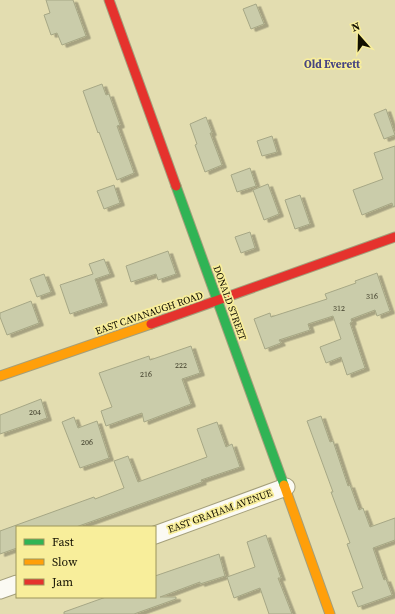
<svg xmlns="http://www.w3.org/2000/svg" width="395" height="614" font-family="'Source Serif 4',serif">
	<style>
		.building { fill: #caccaa; stroke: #a6a785; filter: url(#shadow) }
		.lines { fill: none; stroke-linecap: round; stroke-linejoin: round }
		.street-casing { stroke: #a49f7b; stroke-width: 19 }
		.fast-casing { stroke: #a49f7b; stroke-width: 11 }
		.slow-casing { stroke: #a49f7b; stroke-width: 11 }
		.jam-casing { stroke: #a49f7b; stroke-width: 11 }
		.street { stroke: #fbfaf3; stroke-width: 17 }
		.fast { stroke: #30b455; stroke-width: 9 }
		.slow { stroke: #ff9f0a; stroke-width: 9 }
		.jam { stroke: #e5322d; stroke-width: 9 }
		.labels { text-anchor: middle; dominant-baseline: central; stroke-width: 3.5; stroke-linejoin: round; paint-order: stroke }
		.number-label { font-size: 8px; fill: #413f2b }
		.street-label { font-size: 10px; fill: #120f00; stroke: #f8ee9b }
		.neighbourhood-label { font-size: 11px; font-weight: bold; fill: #474582; stroke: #f8ee9b }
	</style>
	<defs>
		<filter id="shadow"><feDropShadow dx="4.5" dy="2.5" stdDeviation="0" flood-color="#0004"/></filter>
	</defs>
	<rect width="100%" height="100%" fill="#e3ddb0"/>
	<!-- building -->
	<path class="building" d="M46,0H73L86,36L62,45L57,33L51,35L44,15L50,13Z
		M256,4L264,24L251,29L243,9Z
		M102,84L106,95L109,94L120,125L117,126L134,173L117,180L99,132L98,133L83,91Z
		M386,109L395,135L384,139L374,114Z
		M206,117L212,133H210L222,165L205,172L195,145L197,144L190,124Z
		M272,136L277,152L262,156L257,141Z
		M395,146V206L393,207L392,203L362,215L353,190L383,179L374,153Z
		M250,168L256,186L237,192L231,175Z
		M268,184L279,214L264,220L253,190Z
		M114,185L120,203L104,209L97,191Z
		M300,195L310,224L295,229L285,200Z
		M250,232L255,248L241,253L235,237Z
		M168,251L176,274L158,280L156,274L131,282L126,266Z
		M104,259L110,274L95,279L103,303L70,314L60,285L93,274L89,264Z
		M377,273L390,311L377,316L375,310L351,319L352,322L350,323L365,368L347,375L341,357L326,363L320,347L341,339L333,316L308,324L310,330L279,340L281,343L265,349L254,319L270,313L271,317L327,299L325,294L356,283L355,281Z
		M44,274L51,292L37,297L30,279Z
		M31,301L39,323L7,335L0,317V313Z
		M191,346L200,373L182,379L191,404L144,422L142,413L106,426L101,411L112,407L99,373L149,356L150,360Z
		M41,399L47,418L0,434V415Z
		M321,416L330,442L333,441L348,486L350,485L359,510L363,508L370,527L395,518V540L373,548L384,580L386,579L392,595L358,607L352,592L363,588L347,544L350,543L331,492H333L307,421Z
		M74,417L78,428L97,421L109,458L80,468L62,422Z
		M217,422L226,447L232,444L240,467L201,480L202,482L76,527H17V548L0,554V531L94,497L95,499L124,488L114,461L128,456L138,482L207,457L197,429Z
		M266,535L281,578H278L292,614H269L260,588L234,598L227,577L255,567L247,542Z
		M219,554L225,576L200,584V582L160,597H176V599L134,614H64V612L106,597H155V576Z"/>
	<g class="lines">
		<defs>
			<path id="street" d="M155,535L286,487
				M0,590L17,584"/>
			<path id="fast" d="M176,186L284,485"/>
			<path id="slow" d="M0,376L151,324
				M284,485L330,614"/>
			<path id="jam" d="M109,0L176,186
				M151,324L395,237"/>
		</defs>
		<!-- street casing -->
		<use href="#street" class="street-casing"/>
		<!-- fast casing -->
		<use href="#fast" class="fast-casing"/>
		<!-- slow casing -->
		<use href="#slow" class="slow-casing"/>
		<!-- jam casing -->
		<use href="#jam" class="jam-casing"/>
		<!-- street -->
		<use href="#street" class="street"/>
		<!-- fast -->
		<use href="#fast" class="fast"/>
		<!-- slow -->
		<use href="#slow" class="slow"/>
		<!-- jam -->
		<use href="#jam" class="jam"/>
	</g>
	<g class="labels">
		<!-- number labels -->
		<g class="number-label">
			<text x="372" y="296">316</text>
			<text x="339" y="308">312</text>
			<text x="181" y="365">222</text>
			<text x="146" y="374">216</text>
			<text x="35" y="412">204</text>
			<text x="87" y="442">206</text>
		</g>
		<!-- street labels -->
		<g class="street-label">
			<text transform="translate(230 303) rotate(70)">DONALD STREET</text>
			<text transform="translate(149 313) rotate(-19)">EAST CAVANAUGH ROAD</text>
			<text transform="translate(220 511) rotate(-20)">EAST GRAHAM AVENUE</text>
		</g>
		<!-- neighbourhood labels -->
		<g class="neighbourhood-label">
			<text x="332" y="64">Old Everett</text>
		</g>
	</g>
	<!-- legend -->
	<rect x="16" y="526" width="140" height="72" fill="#f8ee9b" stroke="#9c955d"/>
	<rect x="24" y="539" width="20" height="6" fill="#30b455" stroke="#9c955d"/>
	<text x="52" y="546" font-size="12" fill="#120f00">Fast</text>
	<rect x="24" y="559" width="20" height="6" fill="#ff9f0a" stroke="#9c955d"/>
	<text x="52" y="566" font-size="12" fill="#120f00">Slow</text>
	<rect x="24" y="579" width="20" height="6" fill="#e5322d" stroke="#9c955d"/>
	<text x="52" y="586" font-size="12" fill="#120f00">Jam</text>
	<!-- north arrow -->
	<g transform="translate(359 36) rotate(340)" stroke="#f8ee9b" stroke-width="3" paint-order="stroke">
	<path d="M0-3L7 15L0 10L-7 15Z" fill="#120f00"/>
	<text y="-6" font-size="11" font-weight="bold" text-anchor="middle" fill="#120f00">N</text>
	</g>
</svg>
